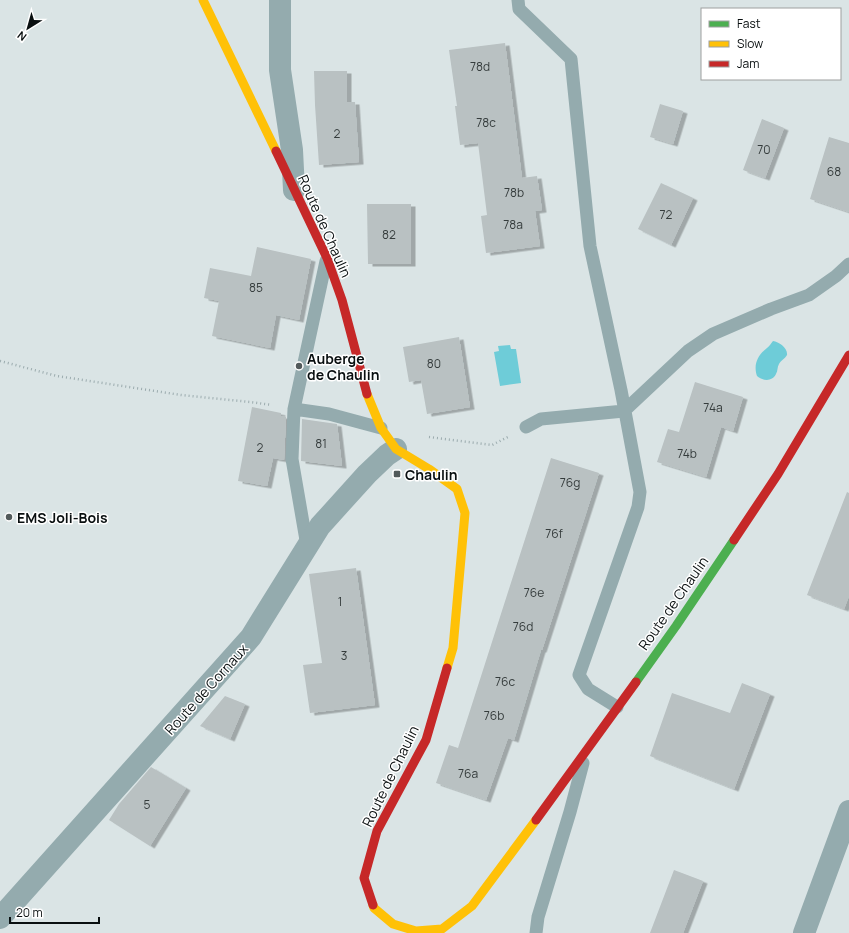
<svg xmlns="http://www.w3.org/2000/svg" width="849" height="933" font-family="Manrope,sans-serif">
	<style>
		.water { fill: #6eccd8 }
		.building { fill: #b9c1c2; filter: url(#shadow) }
		.lines { fill: none; stroke-linecap: round; stroke-linejoin: round }
		.path { stroke: #9babae; stroke-width: 2.5; stroke-dasharray: 1 3; stroke-linecap: butt }
		.lane { stroke: #94abae; stroke-width: 13 }
		.street { stroke: #94abae; stroke-width: 22 }
		.fast { stroke: #4caf50; stroke-width: 9 }
		.slow { stroke: #ffc107; stroke-width: 9 }
		.jam { stroke: #c62828; stroke-width: 9 }
		.poi-dot { fill: #525a5b; stroke: #fff; stroke-width: 1.5 }
		.labels { text-anchor: middle; dominant-baseline: central; stroke-width: 3; stroke-linejoin: round; paint-order: stroke }
		.number-label { font-size: 12px; fill: #353c3c }
		.street-label { font-size: 14px; fill: #090f10; stroke: #fff }
		.poi-label { font-size: 14px; font-weight: bold; fill: #090f10; stroke: #fff; text-anchor: start }
	</style>
	<defs>
		<filter id="shadow"><feDropShadow dx="4.5" dy="2.5" stdDeviation="0" flood-color="#0004"/></filter>
	</defs>
	<rect width="100%" height="100%" fill="#dae4e5"/>
	<!-- water -->
	<path class="water" d="M773,341C779,342 788,348 787,355C785,359 781,360 779,364C777,367 778,371 776,374C772,382 763,381 757,376C753,364 758,355 767,348C770,346 771,343 773,341Z
		M510,345L511,349H516L521,383L500,386L494,352L499,351L498,346Z"/>
	<!-- building -->
	<path class="building" d="M505,43L522,178L537,176L542,210L535,211L540,246L486,253L481,216L487,215L478,143L460,145L455,106H457L449,50Z
		M314,71H347V102H355L359,162L319,165L315,105Z
		M660,104L683,111L673,144L650,137Z
		M762,119L784,128L765,178L743,170Z
		M829,137L849,143V212L810,199Z
		M661,183L693,198L671,245L638,229Z
		M367,204H411V264H368Z
		M257,247L311,259L299,320L276,315L270,348L212,336L219,301L204,298L210,268L251,276Z
		M459,337L470,407L427,414L421,380L409,382L403,347Z
		M695,382L743,397L733,431L721,427L706,477L657,462L668,429L679,432Z
		M252,407L281,413V416L286,417L284,460L273,458L267,486L238,481Z
		M302,419L337,424L342,466L301,461Z
		M551,458L599,473L542,650H541L514,740L508,738L486,800L436,783L449,745L458,748Z
		M847,492L849,493V596L844,609L807,595Z
		M356,568L375,705L310,713L303,665L322,663L309,574Z
		M742,683L770,694L734,789L650,756L672,693L730,713Z
		M225,696L245,704L230,739L200,726Z
		M151,767L186,788L150,846L109,820L119,804Z
		M674,870L703,881L683,933H650Z"/>
	<g class="lines">
		<!-- path -->
		<path class="path" d="M0,361L57,376L181,395L250,402L272,405
			M429,437L492,445L508,437"/>
		<!-- lane -->
		<path class="lane" d="M518,0L519,9L571,59L590,246L621,390L640,492L638,507L579,675L588,689L617,707
			M294,409L329,414L381,428
			M526,427L541,419L624,411L688,351L713,334L771,309L809,295L836,276L849,264
			M307,546L292,459L294,409L326,261
			M536,933L538,917L570,812L583,763"/>
		<!-- street -->
		<path class="street" d="M280,0V70L292,150L294,190
			M0,918L251,637L320,526L367,474L387,455L396,449
			M804,933L849,811"/>
		<!-- fast -->
		<path class="fast" d="M636,682L676,626L734,540"/>
		<!-- slow -->
		<path class="slow" d="M203,0L276,151
			M367,394L381,428L396,449L429,469L457,489L465,513L453,648L447,668
			M373,905L374,908L393,924L416,931L442,929L472,906L536,820"/>
		<!-- jam -->
		<path class="jam" d="M276,151L327,258L342,300L367,394
			M734,540L778,474L849,355
			M536,820L636,682
			M373,905L364,878L377,831L426,740L447,668"/>
	</g>
	<!-- markers -->
	<g class="poi-dot">
		<circle cx="299" cy="366" r="4"/>
		<rect x="393" y="470" width="8" height="8" rx="2"/>
		<circle cx="9" cy="517" r="4"/>
	</g>
	<g class="labels">
		<!-- number labels -->
		<g class="number-label">
			<text x="480" y="66">78d</text>
			<text x="486" y="122">78c</text>
			<text x="337" y="133">2</text>
			<text x="764" y="149">70</text>
			<text x="834" y="171">68</text>
			<text x="514" y="192">78b</text>
			<text x="666" y="214">72</text>
			<text x="513" y="224">78a</text>
			<text x="389" y="234">82</text>
			<text x="256" y="287">85</text>
			<text x="434" y="363">80</text>
			<text x="713" y="407">74a</text>
			<text x="321" y="443">81</text>
			<text x="260" y="447">2</text>
			<text x="687" y="453">74b</text>
			<text x="570" y="482">76g</text>
			<text x="554" y="533">76f</text>
			<text x="534" y="592">76e</text>
			<text x="340" y="601">1</text>
			<text x="523" y="626">76d</text>
			<text x="344" y="655">3</text>
			<text x="505" y="681">76c</text>
			<text x="494" y="715">76b</text>
			<text x="468" y="773">76a</text>
			<text x="147" y="804">5</text>
		</g>
		<!-- street labels -->
		<g class="street-label">
			<text transform="translate(325 226) rotate(66)">Route de Chaulin</text>
			<text transform="translate(673 603) rotate(-55)">Route de Chaulin</text>
			<text transform="translate(206 689) rotate(-48)">Route de Cornaux</text>
			<text transform="translate(390 776) rotate(-64)">Route de Chaulin</text>
		</g>
		<!-- poi labels -->
		<g class="poi-label">
			<text x="307" y="358">Auberge<tspan x="307" dy="16">de Chaulin</tspan></text>
			<text x="405" y="474">Chaulin</text>
			<text x="17" y="517">EMS Joli-Bois</text>
		</g>
	</g>
	<!-- legend -->
	<rect x="701" y="8" width="140" height="72" fill="#ffffff" stroke="#9d9f9f"/>
	<rect x="709" y="21" width="20" height="6" fill="#4caf50" stroke="#9d9f9f"/>
	<text x="737" y="28" font-size="12" fill="#090f10">Fast</text>
	<rect x="709" y="41" width="20" height="6" fill="#ffc107" stroke="#9d9f9f"/>
	<text x="737" y="48" font-size="12" fill="#090f10">Slow</text>
	<rect x="709" y="61" width="20" height="6" fill="#c62828" stroke="#9d9f9f"/>
	<text x="737" y="68" font-size="12" fill="#090f10">Jam</text>
	<!-- north arrow -->
	<g transform="translate(28 28) rotate(217)" stroke="#ffffff" stroke-width="3" paint-order="stroke">
	<path d="M0-3L7 15L0 10L-7 15Z" fill="#090f10"/>
	<text y="-6" font-size="11" font-weight="bold" text-anchor="middle" fill="#090f10">N</text>
	</g>
	<!-- scale -->
	<path d="M10 917v6h89v-6" fill="none" stroke="#090f10" stroke-width="2"/>
	<text x="16" y="917" font-size="12" fill="#090f10" stroke="#ffffff" stroke-width="3" paint-order="stroke">20 m</text>
</svg>
